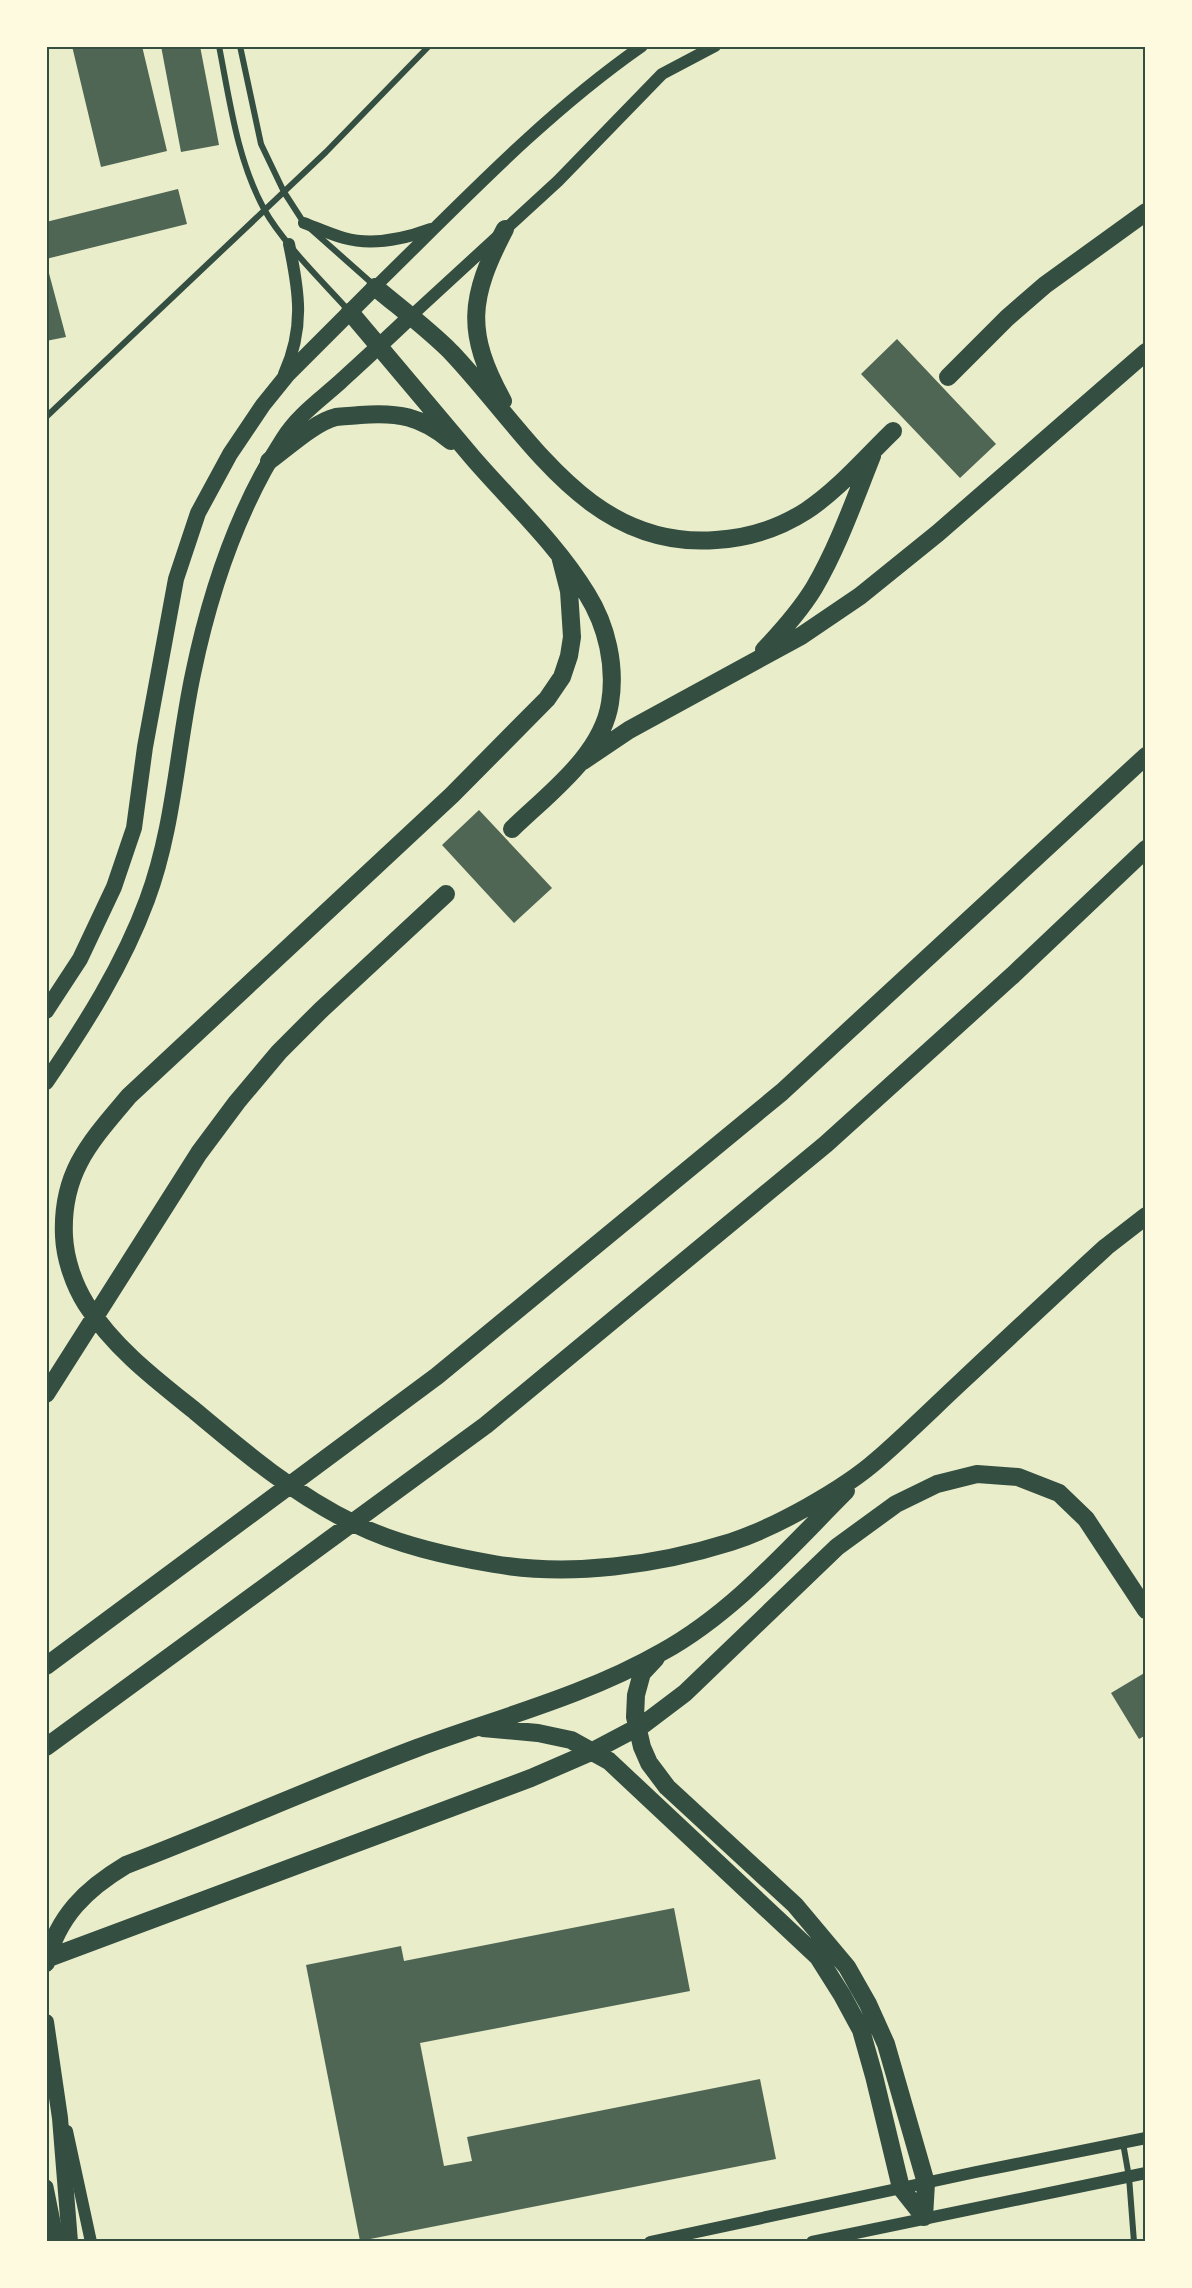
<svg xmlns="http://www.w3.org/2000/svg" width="1192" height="2288" font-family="'DejaVu Sans',sans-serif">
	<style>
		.building { fill: #4f6655 }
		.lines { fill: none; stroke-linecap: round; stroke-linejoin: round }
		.minor { stroke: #344e41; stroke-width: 6 }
		.secondary { stroke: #344e41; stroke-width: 12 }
		.primary { stroke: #344e41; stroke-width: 15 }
		.trunk { stroke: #344e41; stroke-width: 16 }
		.motorway { stroke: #344e41; stroke-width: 18 }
		.neatline { fill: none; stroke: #344e41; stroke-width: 2 }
	</style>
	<rect width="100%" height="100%" fill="#e9edc9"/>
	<!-- building -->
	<path class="building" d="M72,46H142L167,151L101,167Z
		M161,46H200L219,145L181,152Z
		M178,189L187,224L46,259V222Z
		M46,262L66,337L46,341Z
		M897,339L996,444L960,478L861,374Z
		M479,810L552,888L514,923L442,845Z
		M1146,1672V1735L1139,1739L1111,1693Z
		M674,1908L690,1991L420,2043L444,2166L472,2161L467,2137L760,2079L776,2159L360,2241L306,1965L401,1946L404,1961Z"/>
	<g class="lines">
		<!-- minor -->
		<path class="minor" d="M219,46C230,102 237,159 264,209C282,242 323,282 349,311
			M240,46L261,144L284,192L304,223L375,286
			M46,417L326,152L429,46
			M1123,2143L1129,2177L1134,2242"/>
		<!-- secondary -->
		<path class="secondary" d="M304,223C317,228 330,234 344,238C373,246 404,239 431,229
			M375,287C461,203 543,115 642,46
			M410,317L558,181L662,74L715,46
			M284,374C305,328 299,291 289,244
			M67,2131L91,2242
			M650,2242L976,2172L1146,2138
			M812,2242L1146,2173"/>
		<!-- primary -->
		<path class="primary" d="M46,2187L57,2242"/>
		<!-- trunk -->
		<path class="trunk" d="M46,1011L80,959L114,887L134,828L145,747L176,579L198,513L230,454L263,405L288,374L375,287
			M46,1082C85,1025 123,965 147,900C174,828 177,749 193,674C210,592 237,510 283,439C298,415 320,400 340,382C364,360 387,339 410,317
			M46,2022L60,2118L70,2242"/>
		<!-- motorway -->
		<path class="motorway" d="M375,287C400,308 428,329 451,352C528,433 588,550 716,540C749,538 778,529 806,511C838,490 865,458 893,431
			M350,312C391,360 432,410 473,458C511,502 556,543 587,594C607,626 616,666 610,703C602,755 548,794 512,829
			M948,377L1007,318L1045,285L1146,212
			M503,401C465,332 469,298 505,229
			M269,461C287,448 315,422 336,417C344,416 352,416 360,415C398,412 421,416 451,441
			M560,556L569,591L572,637L569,656L562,677L547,699L452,795L129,1096C91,1141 61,1172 64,1236C65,1259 74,1285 86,1304C114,1348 155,1379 195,1411C245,1453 295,1495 355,1524C397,1545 447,1556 494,1564C571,1577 658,1565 731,1542C774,1528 843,1490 877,1460C906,1435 934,1407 962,1381C1010,1336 1058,1291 1106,1247L1146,1216
			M764,650C782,631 800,611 814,588C838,547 854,501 872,456
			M583,761L629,730L801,636L860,596L938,533L1146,352
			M46,1394L199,1153L237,1102L279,1052L321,1010L446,894
			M656,1658L642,1673L636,1695L635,1717L642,1747L649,1763L667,1787L795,1905L847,1967L868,2004L886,2044L926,2183L924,2217
			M46,1666L437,1376L782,1092L1146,756
			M483,1728L538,1733L571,1740L609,1761L818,1957L842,1995L861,2030L874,2076L901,2188L924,2217
			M46,1747L486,1425L826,1144L1013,975L1146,849
			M46,1959L531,1778L591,1752L644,1724L685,1693L837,1547L896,1504L937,1484L977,1474L1018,1477L1059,1493L1086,1519L1146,1610
			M46,1963C58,1916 86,1889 126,1865C223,1828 319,1785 417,1748C498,1718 585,1696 662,1652C733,1613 789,1548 846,1491"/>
	</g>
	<!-- border -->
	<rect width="1192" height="2288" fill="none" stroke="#fefae0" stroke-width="96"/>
	<rect x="48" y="48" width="1096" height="2192" class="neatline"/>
</svg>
